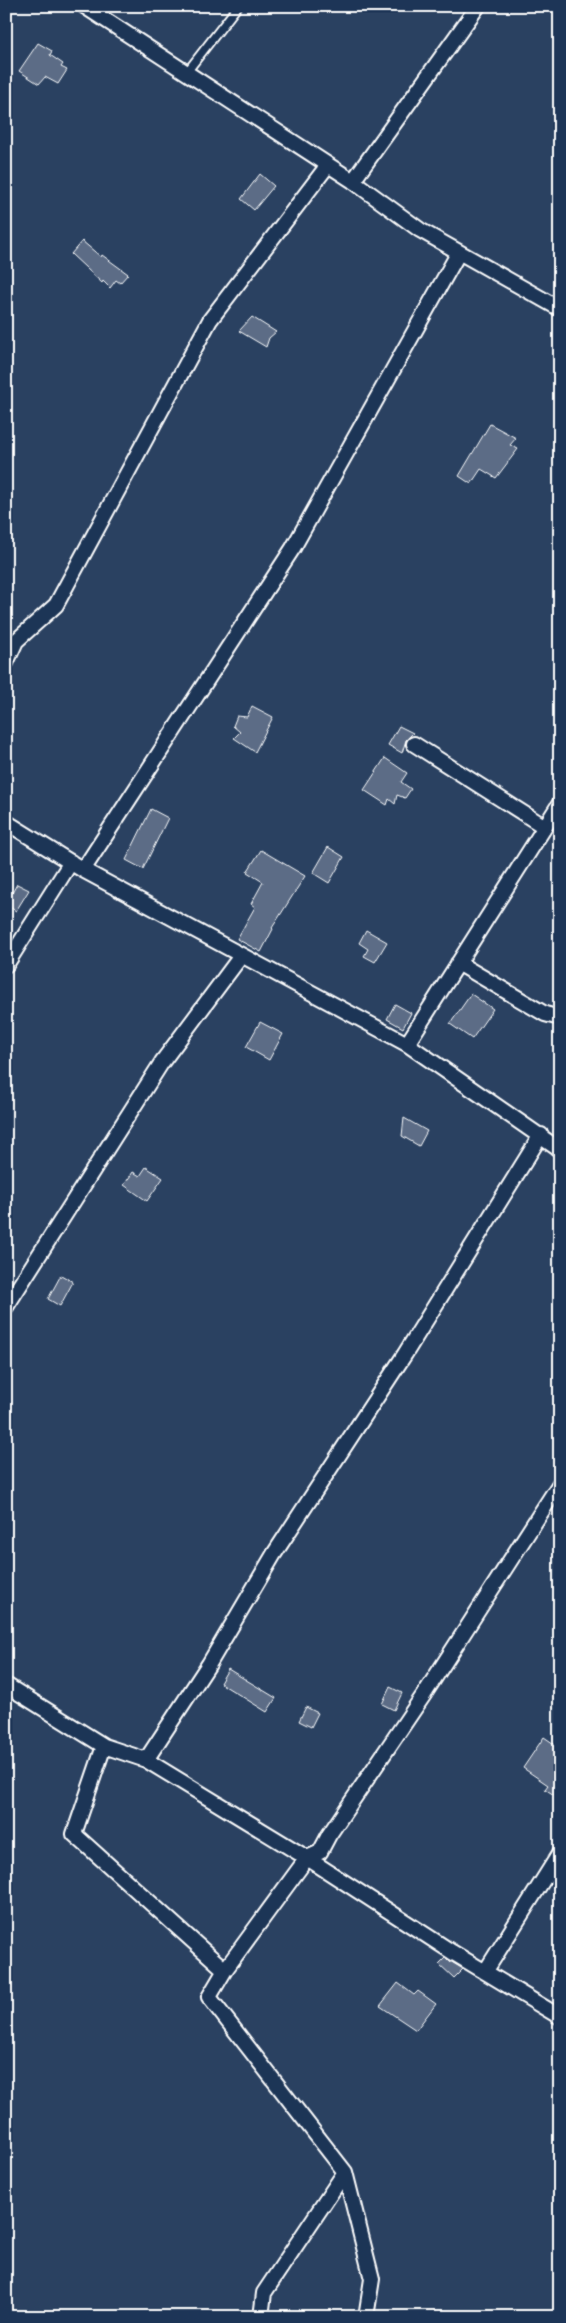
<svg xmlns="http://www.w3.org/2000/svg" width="566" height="2323" font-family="Dekko,sans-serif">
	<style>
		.building { fill: #5b6c86; stroke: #fff }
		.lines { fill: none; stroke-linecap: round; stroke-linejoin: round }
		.service-casing { stroke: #fff; stroke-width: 11 }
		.minor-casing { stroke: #fff; stroke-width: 18 }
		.service { stroke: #1d3557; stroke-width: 7 }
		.minor { stroke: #1d3557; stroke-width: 14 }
	</style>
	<rect width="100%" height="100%" fill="#2a4161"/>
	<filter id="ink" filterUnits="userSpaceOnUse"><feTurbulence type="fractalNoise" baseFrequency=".02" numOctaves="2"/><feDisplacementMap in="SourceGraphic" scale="10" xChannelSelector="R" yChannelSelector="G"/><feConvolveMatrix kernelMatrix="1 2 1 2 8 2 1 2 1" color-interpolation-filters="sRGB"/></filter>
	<g filter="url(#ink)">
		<!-- building -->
		<path class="building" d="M38,43L52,51L50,55L63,64L61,67L67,70L58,84L45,77L39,84L19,71Z
			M260,174L274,186L254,210L241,199Z
			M82,241L101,257L102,255L128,274L120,283L116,280L110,288L103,281L102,283L71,254Z
			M252,317L276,332L269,338L266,347L239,331Z
			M490,424L516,438L510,445L518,449L496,478L481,469L471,484L459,476Z
			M252,706L273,717L255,752L234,738L240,732L233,726L237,716L247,717Z
			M399,726L413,733L406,740L402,753L388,745Z
			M385,758L407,773L401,782L411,789L405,798L397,795L395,804L389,799L387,805L364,790Z
			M151,809L168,818L143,869L126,860Z
			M328,847L344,857L329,883L313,873Z
			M261,850L305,876L272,928L273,929L261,952L237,939L255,907L251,904L263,882L247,872Z
			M17,884L29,890L16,911L6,905V890L12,893Z
			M366,930L387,942L375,962L364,956L368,949L359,943Z
			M471,994L493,1009L472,1039L450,1024Z
			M395,1004L411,1013L403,1028L387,1019Z
			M260,1022L283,1034L269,1060L246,1047Z
			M404,1118L427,1131L419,1146L402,1136Z
			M146,1167L163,1178L147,1201L124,1185L133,1172L140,1176Z
			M61,1275L73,1282L60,1306L48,1299Z
			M228,1669L276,1698L267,1712L220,1683Z
			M390,1687L402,1693L394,1710L382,1704Z
			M306,1707L318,1713L311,1727L299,1721Z
			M544,1737L560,1748V1799L545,1789L548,1785L523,1768Z
			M445,1958L463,1969L454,1978L439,1964Z
			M398,1983L414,1995L418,1991L436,2004L416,2030L380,2006Z"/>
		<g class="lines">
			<defs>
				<path id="service" d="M186,73L238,6"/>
				<path id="minor" d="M84,6L353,181L420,230L560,309
					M353,181L478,6
					M6,663L16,641L56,605L210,320L328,165
					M414,744L545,827
					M6,822L83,870L407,1044L560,1150
					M83,870L293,548L459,252
					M458,963L545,1014L560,1018
					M6,965L71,862
					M407,1044L560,803
					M6,1307L162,1062L241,956
					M6,1685L104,1746L146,1760L307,1858L320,1852L329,1835L425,1693L560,1483
					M104,1746L74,1834L225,1970L209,1997L345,2172L372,2279L366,2317
					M146,1760L209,1664L274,1554L405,1354L541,1135
					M225,1970L307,1858L452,1952L560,2017
					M485,1972L560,1853
					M261,2317L264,2293L345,2172"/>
			</defs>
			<!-- service casing -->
			<use href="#service" class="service-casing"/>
			<!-- minor casing -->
			<use href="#minor" class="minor-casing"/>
			<!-- service -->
			<use href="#service" class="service"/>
			<!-- minor -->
			<use href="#minor" class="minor"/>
		</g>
	</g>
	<!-- margin -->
	<rect width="566" height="2323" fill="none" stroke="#1d3557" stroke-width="25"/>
	<rect x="12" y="12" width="541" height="2298" fill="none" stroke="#fff" stroke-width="2" filter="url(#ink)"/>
</svg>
